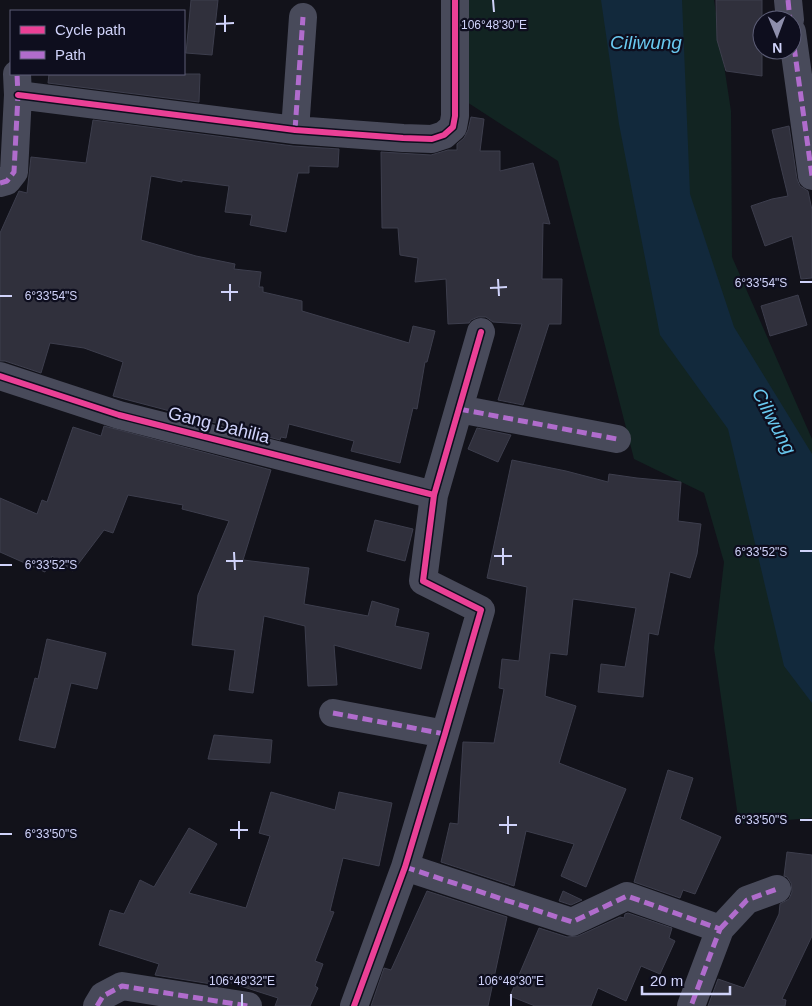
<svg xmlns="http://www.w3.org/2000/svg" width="812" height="1006" font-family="Helvetica,sans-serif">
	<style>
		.green { fill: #122422 }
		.water { fill: #12293c }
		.building { fill: #30303c; stroke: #3d3e4d }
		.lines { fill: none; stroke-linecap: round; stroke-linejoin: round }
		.minor { stroke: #484a5a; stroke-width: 28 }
		.quiet { stroke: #b06ccc; stroke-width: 5; stroke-dasharray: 10 5; stroke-linecap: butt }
		.cycleway-casing { stroke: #0e0e1e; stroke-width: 9 }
		.cycleway { stroke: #ea4096; stroke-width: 6 }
		.ticks { fill: none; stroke: #d0d3fa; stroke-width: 2 }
		.labels { text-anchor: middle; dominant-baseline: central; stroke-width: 4.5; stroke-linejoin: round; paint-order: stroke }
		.street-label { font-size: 18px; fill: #d0d3fa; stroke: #0e0e1e }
		.water-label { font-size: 19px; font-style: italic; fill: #69c9f0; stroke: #0e0e1e }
		.ticks-label { font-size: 12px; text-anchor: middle; fill: #d0d3fa; stroke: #0e0e1e; stroke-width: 4.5; stroke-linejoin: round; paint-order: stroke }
	</style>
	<rect width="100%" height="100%" fill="#12121a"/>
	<!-- green -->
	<path class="green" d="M456,0H714L731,111L732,257L812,439V818L739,824L714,648L724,562L704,493L634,459L558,161L453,93Z"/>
	<!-- water -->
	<path class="water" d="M601,0H682L690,194L734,327L812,454V703L784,666L728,429L660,335L619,124Z"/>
	<!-- building -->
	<path class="building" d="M191,0H218L212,55L186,53Z
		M716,0H762V76L726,71L717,40Z
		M49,74H200L199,102L48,83Z
		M471,117L484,119L480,151H500V171L533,163L550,224L543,223L542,279H562L561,324H549L523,405L498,400L522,324L493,322L486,317H478L471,320L469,323L448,324L446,279L415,282L418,258L400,255L398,228H382L381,152L431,155L448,150H457V144L464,138L468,130Z
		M93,120L293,146L339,149L338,167L309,166V173H298L286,232L250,225L252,215L225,212L229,186L182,180V182L151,176L141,240L196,256L235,264L234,269L261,272L259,287H263V292L302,301V311L409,343L413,326L435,331L427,362H425L417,409L413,408L400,463L351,451L354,441L289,424L286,438L281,437L280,440L113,396L123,362L84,348L50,343L41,373L5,361H0V233L19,191L27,193L31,157L86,163Z
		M789,126L797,179L800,186L808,191L812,210V278L801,279L792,236L765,246L751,206L772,199L788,196L772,130Z
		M798,295L807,325L770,336L761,306Z
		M104,426L271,470L243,560L309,568L304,604L368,616L372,601L399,609L395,626L429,633L421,669L334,645L337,685L308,686L305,626L264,616L253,693L229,690L235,650L192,645L198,595L229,521L182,509L183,505L128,495L113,533L104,530L73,571L52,556L45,572L0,552V498L37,514L42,500L47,502L73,427L101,436Z
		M477,428L511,435L498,462L468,449Z
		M512,460L566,471L608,482L609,474L637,478L681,482L678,521L701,524L697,554L690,578L670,572L658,635L649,633L643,697L598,692L601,664L625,667L636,608L573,599L567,655L550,653L545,696L576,706L559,763L626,789L586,887L561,876L574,844L526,831L514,886L441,862L450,823L458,824L463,742L494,743L504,689L499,688L502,659L519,661L527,587L487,578Z
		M375,520L413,529L405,561L367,551Z
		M47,639L106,653L97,689L71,683L55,748L19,740L35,678L38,679Z
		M214,735L272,740L270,763L208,759Z
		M668,770L693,778L680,819L721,837L695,894L683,890L680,898L634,882Z
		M271,792L335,810L339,792L392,803L379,866L343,858L330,911L334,912L315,961L323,964L315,986L318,988L310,1006H275L278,998L225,981L224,986L155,975L159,964L99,945L110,910L124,914L140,880L154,887L189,828L217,844L189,893L246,908L270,836L259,833Z
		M787,852L812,855V936L782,999L786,1000L785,1006H708L718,979L744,988L779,914L780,904L789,899L792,892L791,883L787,877L784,876Z
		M427,891L507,917L488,1006H371L384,968L391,970Z
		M563,891L582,900L571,905L559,901Z
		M628,913L672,928L669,938L675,941L660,974L641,966L626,1001L598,988L591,1006H535L510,996L539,928L567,937L578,936L620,917L624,918L625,914Z"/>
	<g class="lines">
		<!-- minor -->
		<path class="minor" d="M788,0L790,20
			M792,32L812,176
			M18,95L295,130L403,138L432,139L444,135L453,127L455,116V0
			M295,130L303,17
			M0,183L7,181L14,172L18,95L17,74
			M0,376L119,415L434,495
			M459,409L617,439
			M333,713L445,734
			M405,867L572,922L627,896L720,929L691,1006
			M720,929L747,900L777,889
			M97,1006L103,996L122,986L248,1006
			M354,1006L405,867L445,734L481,610L423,581L434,495L481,332"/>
		<!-- quiet -->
		<path class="quiet" d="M788,0L790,20
			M792,32L812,176
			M295,130L303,17
			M0,183L7,181L14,172L18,95L17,74
			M459,409L617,439
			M333,713L445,734
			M405,867L572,922L627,896L720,929L691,1006
			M720,929L747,900L777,889
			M97,1006L103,996L122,986L248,1006"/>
		<defs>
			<path id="cycleway" d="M18,95L295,130L403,138L432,139L444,135L453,127L455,116V0
				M0,376L119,415L434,495
				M354,1006L405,867L445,734L481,610L423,581L434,495L481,332"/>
		</defs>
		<!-- cycleway casing -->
		<use href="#cycleway" class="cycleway-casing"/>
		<!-- cycleway -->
		<use href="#cycleway" class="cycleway"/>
	</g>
	<!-- ticks -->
	<path class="ticks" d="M493,0L494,12M225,15V32M216,24L234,23M498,279L499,296M800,282H812M230,284V301M490,288L507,287M221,292H238M0,296H12M503,548V565M800,551H812M234,552L235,570M494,556H512M226,561H243M0,565H12M508,816V834M800,820H812M239,821V839M499,825H517M230,830H248M0,834H12M242,994V1006M511,994V1006"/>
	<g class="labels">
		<!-- street labels -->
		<g class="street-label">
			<text transform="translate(219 425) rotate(14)">Gang Dahilia</text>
		</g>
		<!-- water labels -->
		<g class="water-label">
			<text x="646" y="42">Ciliwung</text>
			<text transform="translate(774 421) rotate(62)">Ciliwung</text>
		</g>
	</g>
	<g class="ticks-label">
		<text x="494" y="29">106°48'30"E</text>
		<text x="761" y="287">6°33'54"S</text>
		<text x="51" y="300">6°33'54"S</text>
		<text x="761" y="556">6°33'52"S</text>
		<text x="51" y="569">6°33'52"S</text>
		<text x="761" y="824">6°33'50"S</text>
		<text x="51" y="838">6°33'50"S</text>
		<text x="242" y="985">106°48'32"E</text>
		<text x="511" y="985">106°48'30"E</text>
	</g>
	<!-- legend -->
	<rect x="10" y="10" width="175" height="65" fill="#0e0e1e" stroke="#5c5d76"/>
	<rect x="20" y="26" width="25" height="8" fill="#ea4096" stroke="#5c5d76"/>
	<text x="55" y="35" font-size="15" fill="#d0d3fa">Cycle path</text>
	<rect x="20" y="51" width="25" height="8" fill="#b06ccc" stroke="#5c5d76"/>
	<text x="55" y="60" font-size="15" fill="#d0d3fa">Path</text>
	<!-- north arrow -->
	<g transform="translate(777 35) rotate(179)"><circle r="24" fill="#0e0e1e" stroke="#5c5d76"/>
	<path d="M0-4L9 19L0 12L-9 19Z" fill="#8e8fac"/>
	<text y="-8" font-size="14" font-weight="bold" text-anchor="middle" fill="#d0d3fa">N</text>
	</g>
	<!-- scale -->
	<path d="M642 986v8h88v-8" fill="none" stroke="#d0d3fa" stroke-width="2.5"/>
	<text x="650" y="986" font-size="15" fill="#d0d3fa" stroke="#0e0e1e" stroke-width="4" paint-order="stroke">20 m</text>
</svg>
